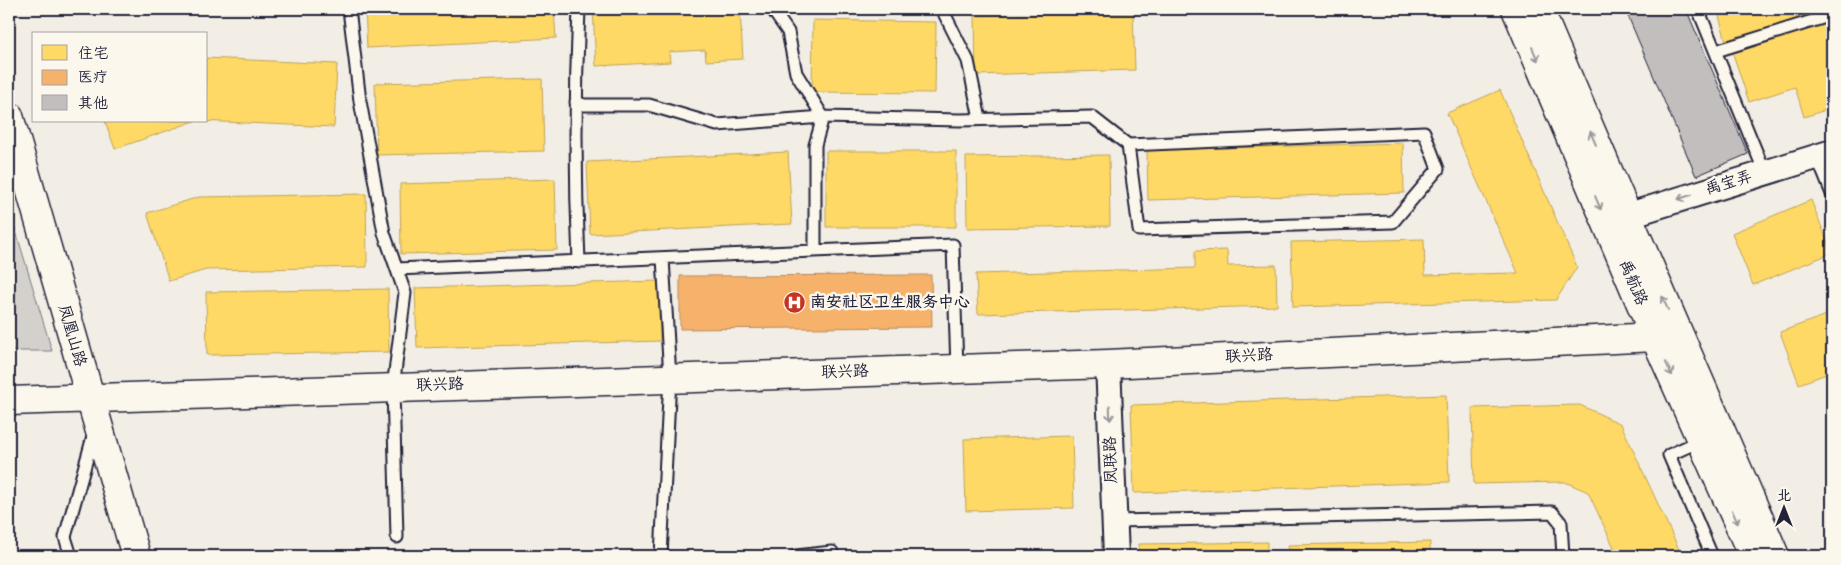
<svg xmlns="http://www.w3.org/2000/svg" width="1841" height="565" font-family="Dekko,'LXGW WenKai TC',sans-serif">
	<style>
		.green { fill: #d4d1cc; stroke: #7b7a84 }
		.homes { fill: #ffd966; stroke: #bda259 }
		.health { fill: #f6b26b; stroke: #b6875d }
		.building { fill: #c2bebe; stroke: #22223b }
		.lines { fill: none; stroke-linecap: round; stroke-linejoin: round }
		.service-casing { stroke: #22223b; stroke-width: 15 }
		.minor-casing { stroke: #22223b; stroke-width: 28 }
		.tertiary-casing { stroke: #22223b; stroke-width: 31 }
		.secondary-casing { stroke: #22223b; stroke-width: 31 }
		.service { stroke: #fbf7ec; stroke-width: 11 }
		.minor { stroke: #fbf7ec; stroke-width: 24 }
		.tertiary { stroke: #fbf7ec; stroke-width: 28 }
		.secondary { stroke: #fbf7ec; stroke-width: 28 }
		.oneway { stroke: #99979c }
		.labels { text-anchor: middle; dominant-baseline: central; stroke-width: 5; stroke-linejoin: round; paint-order: stroke }
		.street-label { font-size: 16px; fill: #22223b; stroke: #fbf7ec }
		.poi-label { font-size: 16px; font-weight: bold; fill: #22223b; stroke: #fbf7ec; text-anchor: start }
	</style>
	<rect width="100%" height="100%" fill="#f2eee5"/>
	<filter id="ink" filterUnits="userSpaceOnUse"><feTurbulence type="fractalNoise" baseFrequency=".02" numOctaves="2"/><feDisplacementMap in="SourceGraphic" scale="10" xChannelSelector="R" yChannelSelector="G"/><feConvolveMatrix kernelMatrix="1 2 1 2 8 2 1 2 1" color-interpolation-filters="sRGB"/></filter>
	<g filter="url(#ink)">
		<!-- green -->
		<path class="green" d="M9,208L52,351H10L9,345Z"/>
		<!-- homes -->
		<path class="homes" d="M365,9H554L556,38L367,48Z
			M593,9H740L743,59L706,61L705,50L669,52L670,62L596,66Z
			M1717,9H1832L1726,41Z
			M1133,12L1135,70L976,75L975,16Z
			M1832,18V108L1804,117L1795,87L1749,102L1732,51Z
			M813,20L936,22L935,93L812,92Z
			M206,58L337,64L334,127L200,121H206Z
			M542,79L544,151L377,155L375,83Z
			M1500,90L1577,267L1556,300L1293,307L1291,242L1424,239L1425,275L1518,273L1447,113Z
			M105,121H195L115,149Z
			M1403,143L1404,193L1148,200L1147,150Z
			M826,151H956V227H826Z
			M788,152L792,224L590,234L587,162Z
			M1109,155L1110,226L967,228L966,157Z
			M555,179L557,250L401,254L400,184Z
			M366,194L367,267L206,270L169,281L147,213L199,197Z
			M1811,200L1832,253L1753,285L1732,233Z
			M1227,250L1228,266L1276,265L1277,306L978,314L976,274L1195,268V251Z
			M659,281L660,341L417,348L415,288Z
			M388,289L389,352L207,355L206,292Z
			M1832,313V372L1799,384L1780,332Z
			M1446,395L1449,482L1134,493L1131,405Z
			M1580,405L1621,424L1682,556H1618L1588,492L1565,482L1474,484L1472,408Z
			M1072,436L1074,508L966,511L964,439Z
			M1267,542V556H1139V544Z
			M1430,542V556H1289L1288,545Z
			M1063,553V556H871V554Z"/>
		<!-- health -->
		<path class="health" d="M931,275L932,327L680,329V276Z"/>
		<!-- building -->
		<path class="building" d="M1625,9H1686L1748,154L1696,176Z"/>
		<g class="lines">
			<defs>
				<path id="service" d="M349,9L360,101L384,233L405,293L393,388L397,537
					M579,9C575,93 575,177 579,262
					M772,9L788,32L796,73L823,117L960,120L1092,117L1128,145L1139,230L1393,222L1438,169L1424,132L1128,145
					M944,9V13L968,61L980,119
					M1698,9L1765,173
					M1716,51L1832,15
					M576,102L584,105H649L717,125L823,117L815,145V251
					M1817,157L1832,194
					M397,269L953,245L957,369
					M1702,440L1669,455L1712,556
					M1114,521L1552,512L1561,523L1563,556
					M71,556L65,537L94,433
					M661,556L670,378L663,258
					M796,556L832,552L833,556"/>
				<path id="minor" d="M1626,216L1832,152
					M1108,364L1116,556"/>
				<path id="tertiary" d="M9,116L136,556
					M9,401L1108,364L1676,336"/>
				<path id="secondary" d="M1516,9L1655,337L1753,556
					M1539,9C1616,192 1697,374 1775,556"/>
			</defs>
			<!-- service casing -->
			<use href="#service" class="service-casing"/>
			<!-- minor casing -->
			<use href="#minor" class="minor-casing"/>
			<!-- tertiary casing -->
			<use href="#tertiary" class="tertiary-casing"/>
			<!-- secondary casing -->
			<use href="#secondary" class="secondary-casing"/>
			<!-- service -->
			<use href="#service" class="service"/>
			<!-- minor -->
			<use href="#minor" class="minor"/>
			<!-- tertiary -->
			<use href="#tertiary" class="tertiary"/>
			<!-- secondary -->
			<use href="#secondary" class="secondary"/>
		</g>
		<!-- one-way arrows -->
		<defs><path id="oneway-shaft" d="M-6 0H5M1.5-3L5.5 0L1.5 3" fill="none" stroke-width="1.6" stroke-linecap="round" stroke-linejoin="round" transform="scale(1.25)"/></defs>
		<g class="oneway">
			<use href="#oneway-shaft" transform="translate(1535 54) rotate(67)"/>
			<use href="#oneway-shaft" transform="translate(1593 138) rotate(-113)"/>
			<use href="#oneway-shaft" transform="translate(1685 197) rotate(163)"/>
			<use href="#oneway-shaft" transform="translate(1598 203) rotate(67)"/>
			<use href="#oneway-shaft" transform="translate(1665 303) rotate(-114)"/>
			<use href="#oneway-shaft" transform="translate(1669 369) rotate(65)"/>
			<use href="#oneway-shaft" transform="translate(1110 413) rotate(88)"/>
			<use href="#oneway-shaft" transform="translate(1735 517) rotate(66)"/>
		</g>
	</g>
	<!-- icons -->
	<defs>
		<symbol id="hospital-disc" viewBox="-11 -11 22 22"><circle r="9.5" fill="#c8321e" stroke="#fbf7ec"/><path d="M-5-5h3v3.5h4V-5h3V5h-3V1.5h-4V5h-3Z" fill="#fff"/></symbol>
	</defs>
	<g fill-rule="evenodd">
		<use href="#hospital-disc" x="782" y="290" width="25" height="25"/>
	</g>
	<g class="labels">
		<!-- street labels -->
		<g class="street-label">
			<text transform="translate(1729 184) rotate(-17)">禹宝弄</text>
			<text transform="translate(1632 283) rotate(67)">禹航路</text>
			<text transform="translate(71 336) rotate(74)">凤凰山路</text>
			<text transform="translate(1249 357) rotate(-3)">联兴路</text>
			<text transform="translate(845 373) rotate(-2)">联兴路</text>
			<text transform="translate(440 386) rotate(-2)">联兴路</text>
			<text transform="translate(1112 460) rotate(-92)">凤联路</text>
		</g>
		<!-- poi labels -->
		<g class="poi-label">
			<text x="810" y="303">南安社区卫生服务中心</text>
		</g>
	</g>
	<!-- margin -->
	<rect width="1841" height="565" fill="none" stroke="#fbf7ec" stroke-width="30"/>
	<rect x="15" y="15" width="1811" height="535" fill="none" stroke="#22223b" stroke-width="2" filter="url(#ink)"/>
	<!-- legend -->
	<rect x="32" y="32" width="175" height="90" fill="#fbf7ec" stroke="#a4a2a5"/>
	<rect x="42" y="45" width="25" height="15" fill="#ffd966" stroke="#a4a2a5"/>
	<text x="78" y="58" font-size="15" fill="#22223b">住宅</text>
	<rect x="42" y="70" width="25" height="15" fill="#f6b26b" stroke="#a4a2a5"/>
	<text x="78" y="82" font-size="15" fill="#22223b">医疗</text>
	<rect x="42" y="95" width="25" height="15" fill="#c2bebe" stroke="#a4a2a5"/>
	<text x="78" y="108" font-size="15" fill="#22223b">其他</text>
	<!-- north arrow -->
	<g transform="translate(1784 508)" stroke="#fbf7ec" stroke-width="4" paint-order="stroke">
	<path d="M0-4L9 19L0 12L-9 19Z" fill="#22223b"/>
	<text y="-8" font-size="14" font-weight="bold" text-anchor="middle" fill="#22223b">北</text>
	</g>
</svg>
